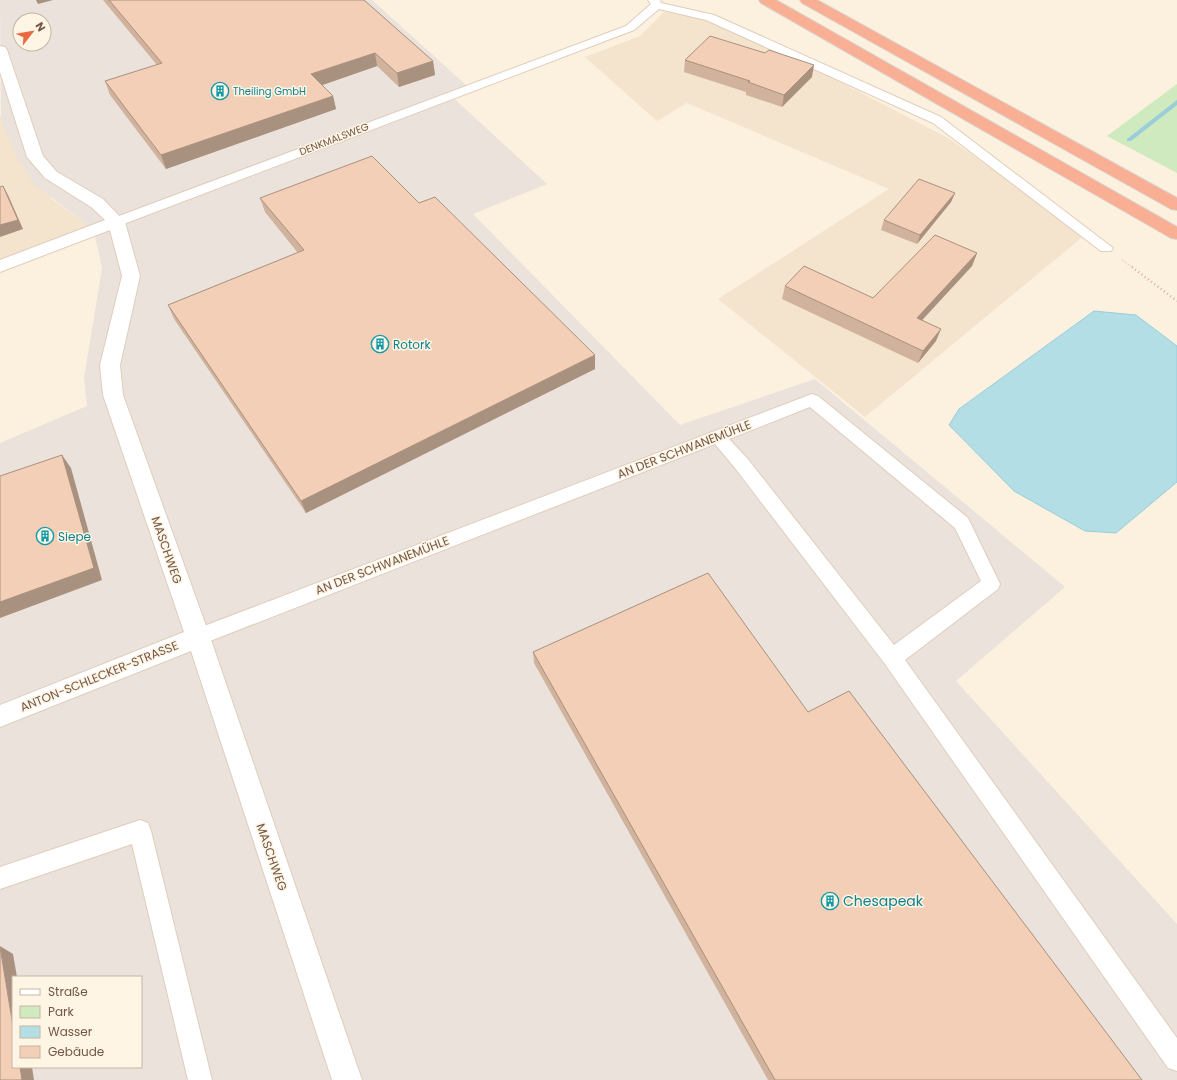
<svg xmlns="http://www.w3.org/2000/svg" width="1177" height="1080" font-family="Poppins,sans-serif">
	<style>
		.residential { fill: #f4e3cd }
		.industrial { fill: #eae2db; fill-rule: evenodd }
		.green { fill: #cfeabe }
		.water { fill: #b3dee6; stroke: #9acdd8 }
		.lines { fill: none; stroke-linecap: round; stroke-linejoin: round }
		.stream { fill: #9acdd8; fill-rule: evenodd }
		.service-casing { stroke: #e0cdbb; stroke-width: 2 }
		.minor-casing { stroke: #e0cdbb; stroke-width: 2 }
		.motorway-casing { stroke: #dbd3cf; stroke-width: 2 }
		.path-far1 { stroke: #d7b29a; stroke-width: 2; stroke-dasharray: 0.5 2; stroke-linecap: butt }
		.path { stroke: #d7b29a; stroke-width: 2.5; stroke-dasharray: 1 3; stroke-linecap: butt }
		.service { fill: #fff; fill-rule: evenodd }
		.minor { fill: #fff; fill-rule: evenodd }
		.motorway { fill: #f9af94; fill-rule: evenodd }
		.wall { fill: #d0b29d }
		.shaded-wall { fill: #a9917f }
		.building { fill: #f2cfb6; stroke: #a9917f }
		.labels { text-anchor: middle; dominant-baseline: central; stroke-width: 3; stroke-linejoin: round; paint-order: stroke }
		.far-culture-label { font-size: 10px; fill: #0d838f; stroke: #fff5e5; text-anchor: start }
		.far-street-label { font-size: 10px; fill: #735746; stroke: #fff5e5 }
		.culture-label { font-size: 12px; fill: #0d838f; stroke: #fff5e5; text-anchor: start }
		.street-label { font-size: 12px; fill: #735746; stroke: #fff5e5 }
		.near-culture-label { font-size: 14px; fill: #0d838f; stroke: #fff5e5; text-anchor: start }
	</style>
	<rect width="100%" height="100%" fill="#fcf1df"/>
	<!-- residential -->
	<path class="residential" d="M664,12L699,15L794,58L948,138L1086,234L865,417L718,299L889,189L687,103L657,121L585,57L640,36Z
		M0,115L52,199L90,227L95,236L0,272Z"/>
	<!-- industrial -->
	<path class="industrial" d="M0,0H372L467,86L448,93L547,184L473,214L680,425L815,379L1065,587L956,681L1177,924V1080H0V443L87,406L84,378L102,268L95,236L90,227L34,184L16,155L1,120ZM20,20H44V44H20ZM13,977H141V1067H13Z"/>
	<!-- green -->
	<path class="green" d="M1177,84V173L1107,136Z"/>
	<!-- water -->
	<path class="water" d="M1094,311L1136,315L1177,346V482L1116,533L1085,531L1014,491L949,425L959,409Z"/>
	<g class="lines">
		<!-- stream -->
		<path class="stream" d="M1177,100V105L1131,141H1127V139Z"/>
		<defs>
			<path id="service" d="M648,0H660L661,3L714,15L941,117L1113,248L1111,251H1101L933,123L706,20L659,9L634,30L121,225H111L109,222L111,219L626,26L651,4Z
				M812,394L818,396L968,518L1000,584L998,589L905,660L1177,1038V1071L1168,1068L885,664L735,468L715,444L205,643L198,645L191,643L188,637L191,631ZM810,407L955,528L981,581L894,645L747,458L729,439Z
				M140,820L148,823L151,831L212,1080H188L132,844L0,889V867Z"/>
			<path id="minor" d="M0,46L5,47L7,50L43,156L57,172L103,199L125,222L140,276L120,365L123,395L210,637L362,1080H332L191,651L0,727V705L184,632L103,395L100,365L122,276L110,230L0,272V260L105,220L91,207L45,178L27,157L0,72Z"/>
			<path id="motorway" d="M759,0H776L1177,227V239L1171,238L761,3Z
				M800,0H817L1177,198V210L1171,209L802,3Z"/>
		</defs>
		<!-- service casing -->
		<use href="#service" class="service-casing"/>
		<!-- minor casing -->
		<use href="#minor" class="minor-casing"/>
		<!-- motorway casing -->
		<use href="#motorway" class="motorway-casing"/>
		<!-- path-far1 -->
		<path class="path-far1" d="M1122,260L1133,268"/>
		<!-- path -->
		<path class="path" d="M1132,267L1177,301"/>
		<!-- service -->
		<use href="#service" class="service"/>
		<!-- minor -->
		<use href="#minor" class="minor"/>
		<!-- motorway -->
		<use href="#motorway" class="motorway"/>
	</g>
	<!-- wall -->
	<path class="wall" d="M103,0H364L433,61L435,75L399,87L377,66L322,85L333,96L336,109L166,169L110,95L105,81L157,65Z
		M685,60L812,77L782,107L746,95V92L684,72Z
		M955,193L951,202L917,244L881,230L884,220Z
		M260,198L419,203L595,369L306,513L174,319L168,305L298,253L265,212Z
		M977,253L972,266L922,320L936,341L918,363L782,299L785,286L873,298Z
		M533,652L808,712L1142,1080H768L534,663Z"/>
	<!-- shaded-wall -->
	<path class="shaded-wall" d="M36,0H53L38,4Z
		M375,53L377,66L314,88L311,74Z
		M433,61L435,75L399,87L397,73Z
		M814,65L812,77L782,107L784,95Z
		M333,96L336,109L166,169L161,155Z
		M3,186L8,195L23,229L0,237V225Z
		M955,193L951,202L917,244L920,235Z
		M977,253L972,266L913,330L917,318Z
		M941,329L936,341L918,363L923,351Z
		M595,355V369L306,513L301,501Z
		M62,455L71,468L102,580L0,618V602Z
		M0,946L13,954L17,977H13V1026Z
		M20,1067H32L34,1080H22Z"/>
	<!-- building -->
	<path class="building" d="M109,0H364L433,61L397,73L375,53L311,74L333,96L161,155L105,81L162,63Z
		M710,36L765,53L769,50L814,65L784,95L748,82L750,81L685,60Z
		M372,156L419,203L435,197L595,355L301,501L168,305L304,250L260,198Z
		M919,179L955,193L920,235L884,220Z
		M3,186L18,220L0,225V187Z
		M935,235L977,253L917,318L941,329L923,351L785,286L804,266L873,298Z
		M62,455L94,568L0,602V476Z
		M708,573L808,712L849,691L1142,1080H775L533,652Z
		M0,947L13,1026V1067H20L22,1080H0Z"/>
	<!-- icons -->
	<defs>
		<symbol id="building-ring" viewBox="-11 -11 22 22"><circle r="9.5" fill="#fff5e5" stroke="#0f9aa8" stroke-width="1.5"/><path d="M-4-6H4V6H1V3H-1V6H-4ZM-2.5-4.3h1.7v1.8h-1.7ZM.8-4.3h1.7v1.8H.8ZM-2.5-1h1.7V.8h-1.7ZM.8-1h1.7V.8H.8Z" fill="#0f9aa8"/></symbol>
	</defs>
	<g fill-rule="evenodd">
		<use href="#building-ring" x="210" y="81" width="20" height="20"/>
		<use href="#building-ring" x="370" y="334" width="20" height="20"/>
		<use href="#building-ring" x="35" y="526" width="20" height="20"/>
		<use href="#building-ring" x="820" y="891" width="20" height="20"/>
	</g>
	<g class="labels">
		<!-- far-culture labels -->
		<g class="far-culture-label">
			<text x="233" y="91">Theiling GmbH</text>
		</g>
		<!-- far-street labels -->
		<g class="far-street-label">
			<text transform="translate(334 139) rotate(-21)">DENKMALSWEG</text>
		</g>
		<!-- culture labels -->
		<g class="culture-label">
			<text x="393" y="344">Rotork</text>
			<text x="58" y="536">Siepe</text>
		</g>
		<!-- street labels -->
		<g class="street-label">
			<text transform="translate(684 449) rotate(-21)">AN DER SCHWANEMÜHLE</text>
			<text transform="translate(167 550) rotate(71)">MASCHWEG</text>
			<text transform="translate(382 565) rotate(-21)">AN DER SCHWANEMÜHLE</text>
			<text transform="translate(99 676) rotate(-22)">ANTON-SCHLECKER-STRASSE</text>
			<text transform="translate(272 857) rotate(71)">MASCHWEG</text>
		</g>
		<!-- near-culture labels -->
		<g class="near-culture-label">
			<text x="843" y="901">Chesapeak</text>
		</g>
	</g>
	<!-- legend -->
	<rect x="12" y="976" width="130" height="92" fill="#fff5e5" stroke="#c7b6a5"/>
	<rect x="20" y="989" width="20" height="6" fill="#ffffff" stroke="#c7b6a5"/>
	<text x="48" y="996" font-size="12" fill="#735746">Straße</text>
	<rect x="20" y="1006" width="20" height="12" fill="#cfeabe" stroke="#c7b6a5"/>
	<text x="48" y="1016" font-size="12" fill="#735746">Park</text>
	<rect x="20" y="1026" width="20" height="12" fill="#b3dee6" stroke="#c7b6a5"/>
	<text x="48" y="1036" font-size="12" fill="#735746">Wasser</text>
	<rect x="20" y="1046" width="20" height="12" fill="#f2cfb6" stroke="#c7b6a5"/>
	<text x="48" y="1056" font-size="12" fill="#735746">Gebäude</text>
	<!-- north arrow -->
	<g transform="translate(32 32) rotate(59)"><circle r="19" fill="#fff5e5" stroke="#c7b6a5"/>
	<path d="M0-3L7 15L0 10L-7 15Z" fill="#ea6840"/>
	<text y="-6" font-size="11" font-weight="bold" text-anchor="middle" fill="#735746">N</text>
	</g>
</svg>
